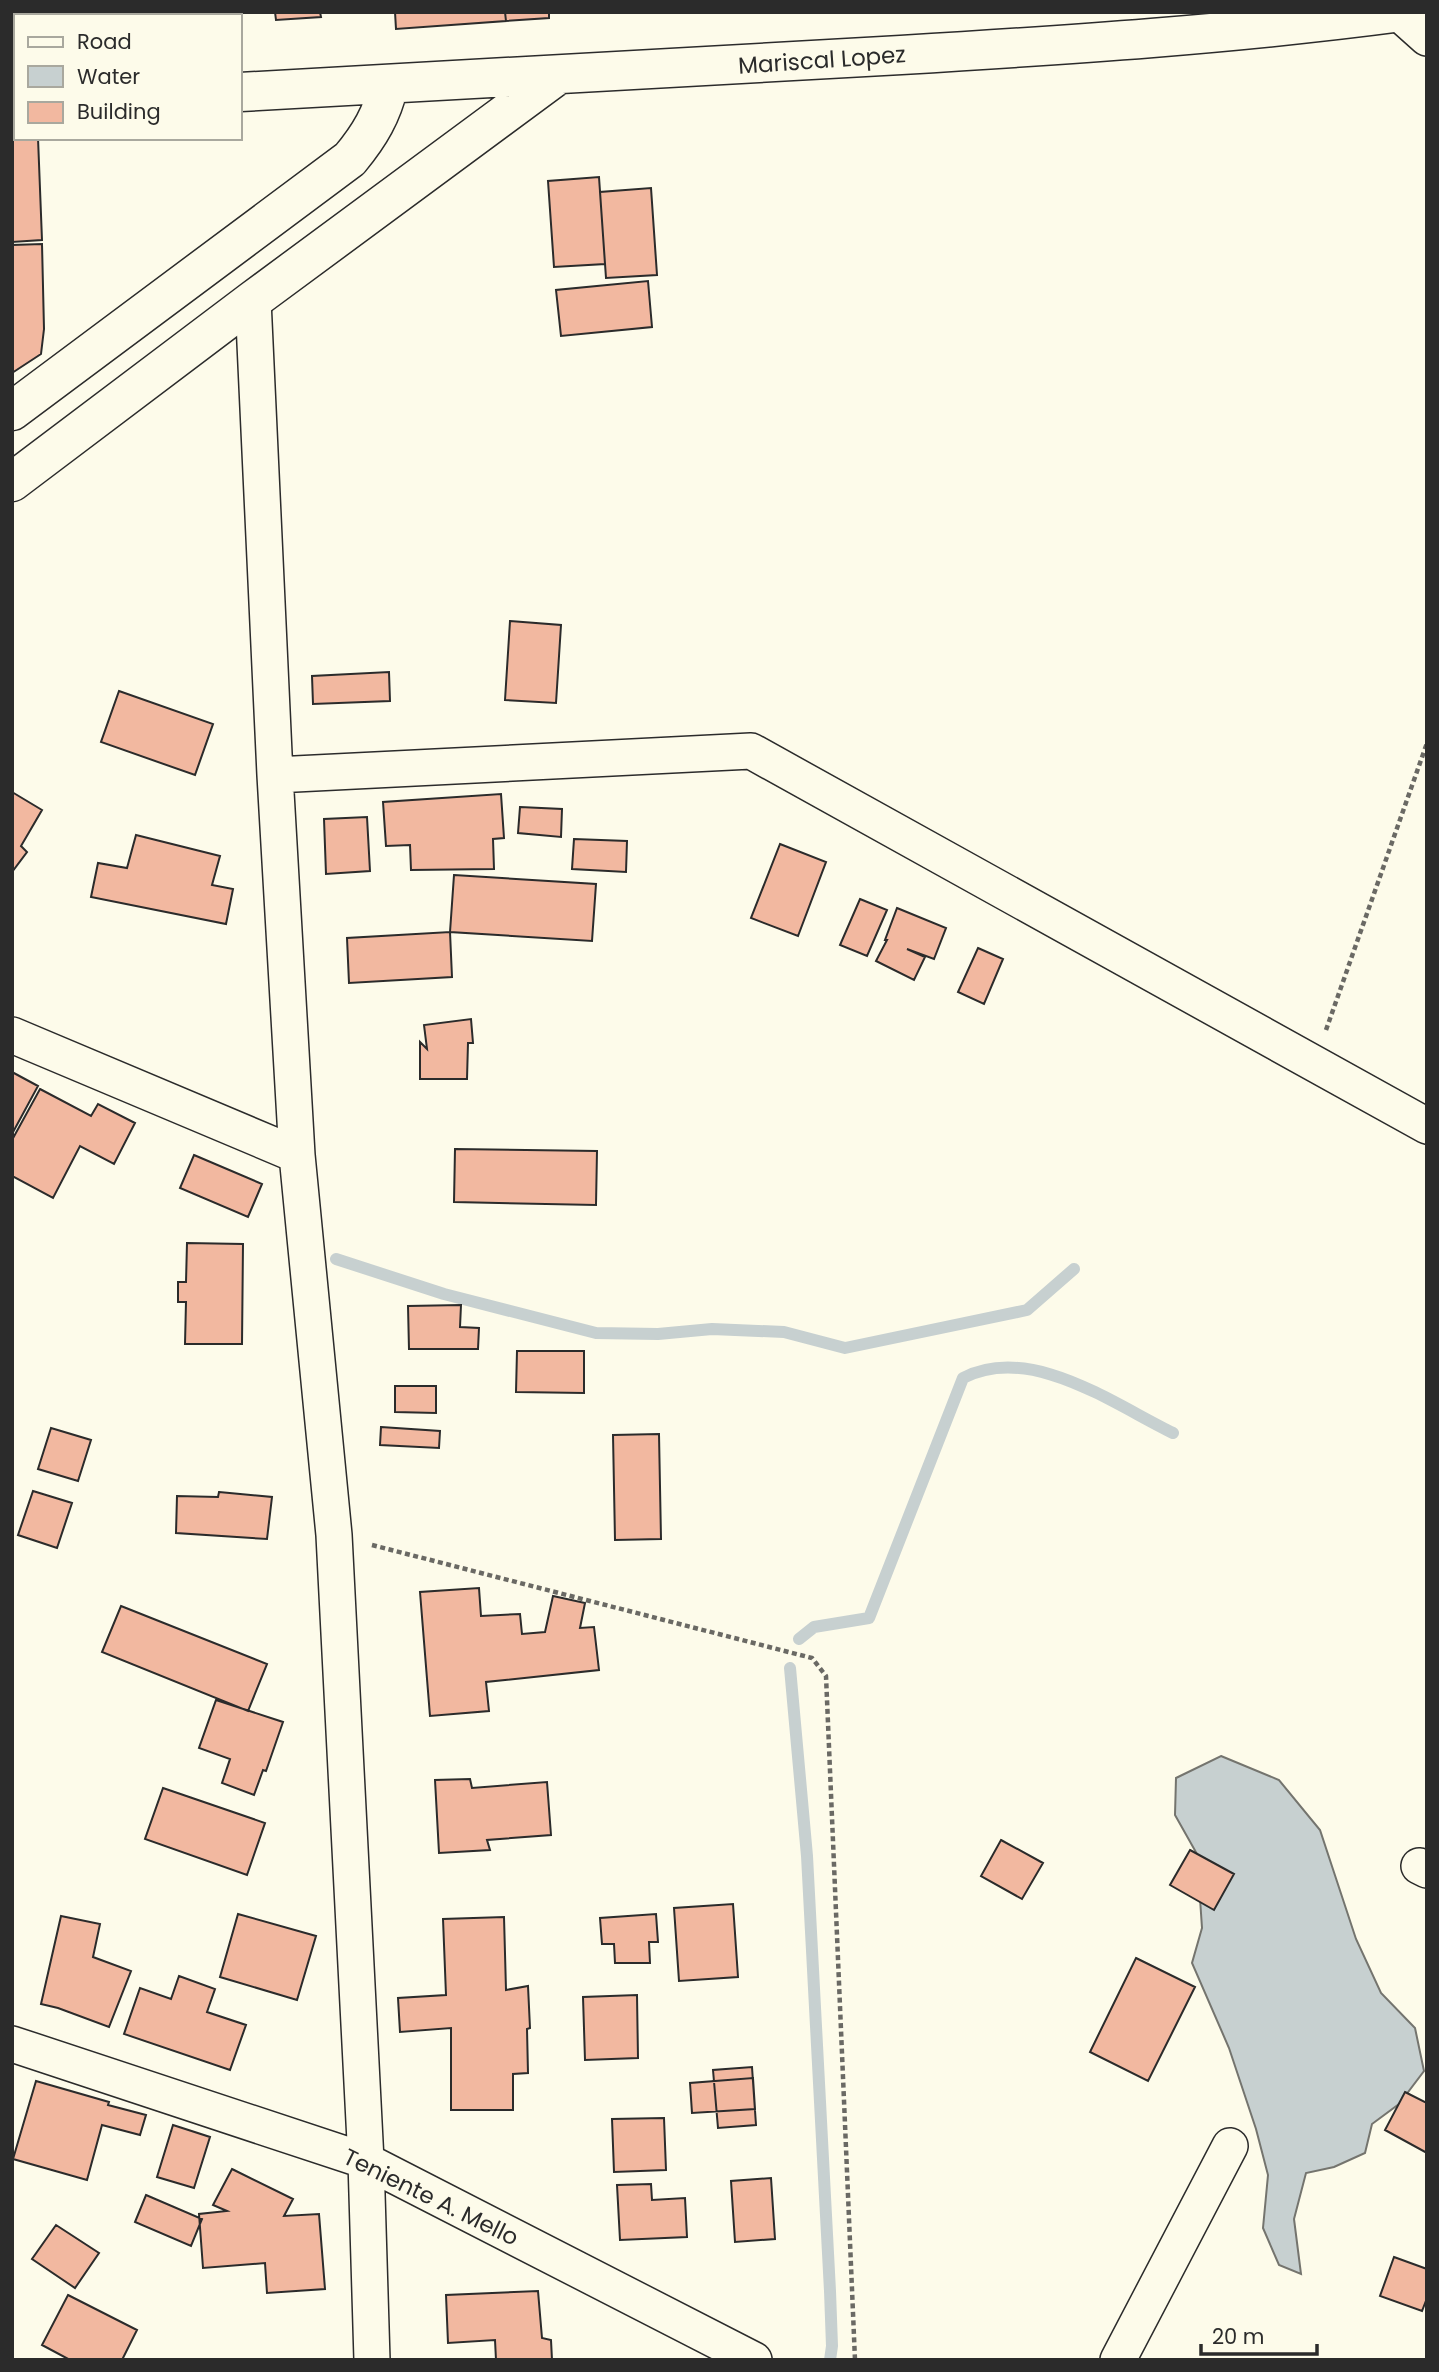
<svg xmlns="http://www.w3.org/2000/svg" width="1439" height="2372" font-family="Poppins,sans-serif">
	<style>
		.water { fill: #c7d0d0; stroke: #74746e; stroke-width: 2 }
		.lines { fill: none; stroke-linecap: round; stroke-linejoin: round }
		.stream { stroke: #c7d0d0; stroke-width: 12 }
		.building { fill: #f2b8a0; stroke: #2b2b2b; stroke-width: 2 }
		.street-casing { stroke: #2b2b2b; stroke-width: 38 }
		.secondary-casing { stroke: #2b2b2b; stroke-width: 41 }
		.path { stroke: #6a6964; stroke-width: 4.5; stroke-dasharray: 5 3.5; stroke-linecap: butt }
		.street { stroke: #fdfbea; stroke-width: 35 }
		.secondary { stroke: #fdfbea; stroke-width: 38 }
		.labels { text-anchor: middle; dominant-baseline: central; stroke-width: 5; stroke-linejoin: round; paint-order: stroke }
		.street-label { font-size: 23px; fill: #2b2b2b; stroke: #fdfbea }
	</style>
	<rect width="100%" height="100%" fill="#fdfbea"/>
	<!-- water -->
	<path class="water" d="M1221,1756L1279,1780L1320,1830L1356,1939L1381,1993L1415,2028L1424,2071L1399,2104L1372,2124L1365,2153L1334,2167L1306,2173L1294,2219L1301,2274L1279,2265L1263,2228L1268,2175L1256,2129L1229,2048L1192,1963L1202,1928L1197,1854L1175,1815L1176,1778Z"/>
	<g class="lines">
		<!-- stream -->
		<path class="stream" d="M336,1259L444,1294L596,1333L658,1334L712,1329L784,1332L845,1348L1027,1310L1074,1269
			M799,1639L814,1627L869,1618L963,1378C1031,1343 1113,1404 1173,1433
			M790,1668L807,1856L830,2291L832,2346L830,2360"/>
	</g>
	<!-- building -->
	<path class="building" d="M275,12H320L321,17L276,20Z
		M395,12H505L506,21L396,29Z
		M505,12H549V18L506,21Z
		M16,132V138H38L42,240L12,242V133Z
		M599,177L605,264L554,267L548,181Z
		M651,188L657,275L606,278L600,192Z
		M42,244L44,329L41,354L12,373V245Z
		M648,281L652,327L561,336L556,290Z
		M510,621L561,625L556,703L505,700Z
		M389,672L390,701L313,704L312,676Z
		M119,691L213,724L195,775L101,742Z
		M12,792L42,810L21,846L27,852L12,872Z
		M501,794L504,838L493,839L494,869L411,870L410,845L386,846L383,802Z
		M520,807L562,809L561,837L518,833Z
		M367,817L370,871L326,874L324,819Z
		M136,835L220,856L212,885L233,889L226,924L91,897L98,863L127,868Z
		M574,839L627,841L626,872L572,869Z
		M780,844L826,862L798,936L751,918Z
		M454,875L596,884L592,941L450,932Z
		M860,899L887,910L867,956L840,945Z
		M897,908L946,928L934,959L907,949L925,957L914,980L876,961L887,940H885Z
		M450,932L452,977L349,983L347,938Z
		M978,948L1003,959L984,1004L958,992Z
		M471,1019L473,1043H468L467,1079H420V1042L427,1049L424,1025Z
		M12,1072L38,1086L12,1134Z
		M40,1089L91,1116L98,1104L135,1123L114,1164L80,1146L53,1198L12,1176V1140Z
		M455,1149L597,1151L596,1205L454,1202Z
		M194,1155L262,1184L248,1217L180,1188Z
		M187,1243L243,1244L242,1344H185L186,1302H178V1282H186Z
		M461,1305L460,1327L479,1328L478,1349H409L408,1306Z
		M517,1351H584V1393L516,1392Z
		M395,1386H436V1413L395,1412Z
		M381,1427L440,1431L439,1448L380,1445Z
		M51,1428L91,1440L78,1481L38,1469Z
		M659,1434L661,1539L615,1540L613,1435Z
		M33,1491L72,1503L57,1548L18,1535Z
		M219,1492L272,1497L267,1539L176,1533L177,1496L218,1497Z
		M479,1588L481,1616L520,1614L522,1634L545,1632L553,1596L585,1603L580,1628L594,1627L599,1670L486,1682L489,1711L430,1716L420,1592Z
		M121,1606L267,1664L248,1711L102,1652Z
		M216,1700L283,1722L266,1771L263,1770L254,1795L222,1783L230,1759L199,1748Z
		M470,1779L472,1788L547,1782L551,1835L487,1840L490,1850L439,1853L435,1780Z
		M163,1788L265,1823L247,1875L145,1839Z
		M1001,1840L1043,1863L1022,1899L981,1876Z
		M1190,1850L1234,1874L1214,1910L1170,1885Z
		M733,1904L738,1977L679,1981L674,1908Z
		M238,1914L316,1936L297,2000L220,1977Z
		M656,1914L658,1942H649L650,1963H615L614,1944H602L600,1918Z
		M61,1916L100,1924L93,1957L131,1971L109,2027L58,2008L41,2004Z
		M504,1917L506,1990L528,1986L530,2028L527,2029L528,2073L513,2074V2110H451V2028L400,2032L398,1998L446,1995L443,1919Z
		M1136,1958L1195,1987L1148,2081L1090,2052Z
		M179,1976L215,1989L207,2012L246,2025L230,2070L124,2034L140,1988L171,1999Z
		M637,1995L638,2058L585,2060L583,1997Z
		M752,2067L756,2125L718,2128L713,2070Z
		M753,2078L755,2109L692,2113L690,2083Z
		M36,2081L109,2102L108,2105L146,2115L140,2135L102,2125L87,2180L13,2159Z
		M1405,2092L1427,2103V2153L1385,2130Z
		M664,2118L666,2170L614,2172L612,2119Z
		M173,2125L210,2137L194,2188L157,2177Z
		M232,2169L293,2199L284,2216L319,2214L325,2289L267,2293L265,2263L203,2268L199,2214L227,2211L213,2205Z
		M771,2178L775,2239L735,2242L731,2181Z
		M651,2184L652,2200L685,2198L687,2237L620,2240L617,2185Z
		M146,2195L202,2219L191,2246L135,2222Z
		M56,2225L99,2253L75,2288L32,2259Z
		M1394,2257L1427,2269V2298L1422,2311L1380,2296Z
		M538,2291L542,2338L551,2340L552,2360H496L495,2340L448,2343L446,2295Z
		M68,2295L137,2330L122,2360H70L42,2345Z"/>
	<g class="lines">
		<defs>
			<path id="street" d="M205,12L206,16
				M1399,13L1427,38
				M253,300L275,775L297,1155L334,1535L366,2161L372,2360
				M275,775L751,751L1427,1126
				M12,1035L297,1155
				M1419,1866L1427,1870
				M12,2044L366,2161L754,2360
				M1118,2360L1230,2146"/>
			<path id="secondary" d="M240,92C460,81 680,69 901,55C1068,45 1236,34 1402,12
				M12,102H16
				M12,411L350,159C370,135 382,114 389,85
				M12,482L253,300L555,77"/>
		</defs>
		<!-- street casing -->
		<use href="#street" class="street-casing"/>
		<!-- secondary casing -->
		<use href="#secondary" class="secondary-casing"/>
		<!-- path -->
		<path class="path" d="M1326,1030L1427,743
			M372,1545L812,1658L826,1676L855,2360"/>
		<!-- street -->
		<use href="#street" class="street"/>
		<!-- secondary -->
		<use href="#secondary" class="secondary"/>
	</g>
	<g class="labels">
		<!-- street labels -->
		<g class="street-label">
			<text transform="translate(822 60) rotate(-4)">Mariscal Lopez</text>
			<text transform="translate(431 2197) rotate(26)">Teniente A. Mello</text>
		</g>
	</g>
	<!-- border -->
	<rect width="1439" height="2372" fill="none" stroke="#2b2b2b" stroke-width="28"/>
	<!-- legend -->
	<rect x="14" y="14" width="228" height="126" fill="#fdfbea" stroke="#a9a89e" stroke-width="2"/>
	<rect x="28" y="37" width="35" height="10" fill="#fdfbea" stroke="#a9a89e" stroke-width="2"/>
	<text x="77" y="49" font-size="21" fill="#2b2b2b">Road</text>
	<rect x="28" y="66" width="35" height="21" fill="#c7d0d0" stroke="#a9a89e" stroke-width="2"/>
	<text x="77" y="84" font-size="21" fill="#2b2b2b">Water</text>
	<rect x="28" y="102" width="35" height="21" fill="#f2b8a0" stroke="#a9a89e" stroke-width="2"/>
	<text x="77" y="119" font-size="21" fill="#2b2b2b">Building</text>
	<!-- scale -->
	<path d="M1201 2344v10h116v-10" fill="none" stroke="#2b2b2b" stroke-width="3.5"/>
	<text x="1212" y="2344" font-size="21" fill="#2b2b2b" stroke="#fdfbea" stroke-width="5" paint-order="stroke">20 m</text>
</svg>
